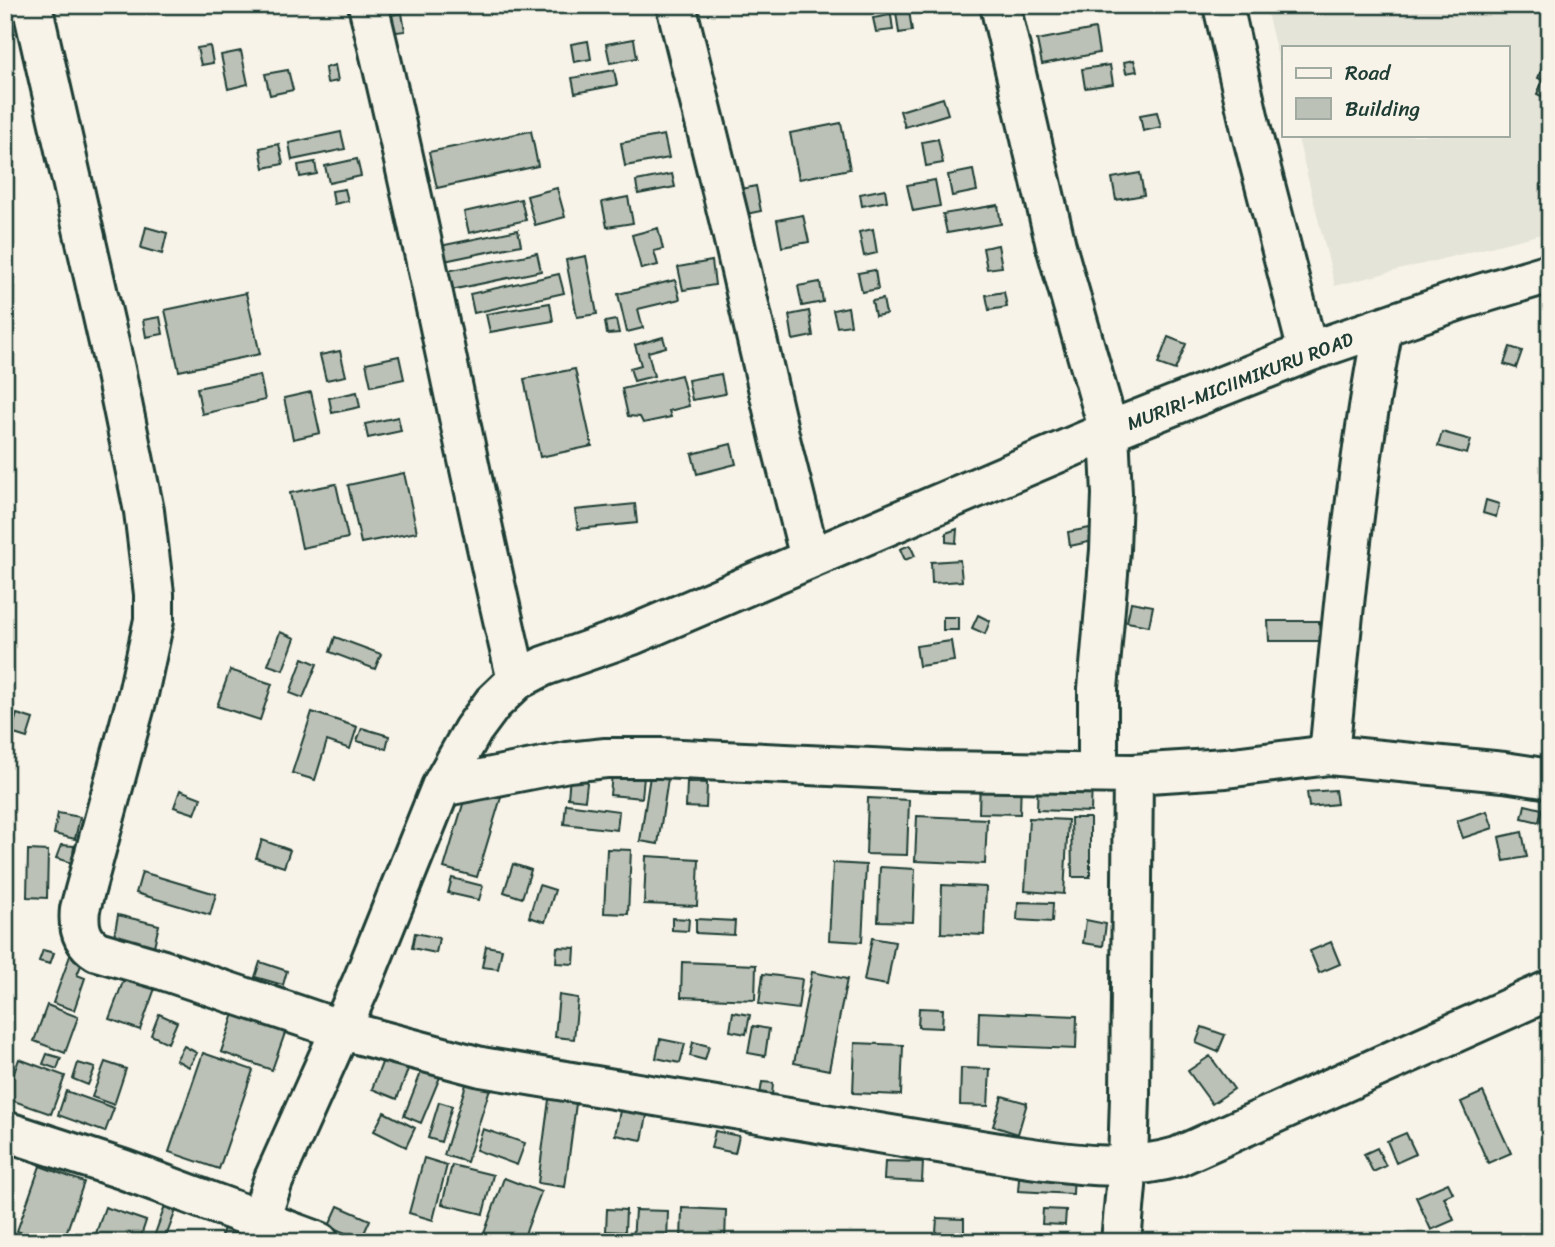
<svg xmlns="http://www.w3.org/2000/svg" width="1555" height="1247" font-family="Sriracha,sans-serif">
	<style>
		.built { fill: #e5e4d9 }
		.building { fill: #bbc1b6; stroke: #1f3d34; stroke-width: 2 }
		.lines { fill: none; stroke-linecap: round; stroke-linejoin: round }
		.minor-casing { stroke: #1f3d34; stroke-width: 44 }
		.minor { stroke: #f7f3e8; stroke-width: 38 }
		.labels { text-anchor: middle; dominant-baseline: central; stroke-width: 5; stroke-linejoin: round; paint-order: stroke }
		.street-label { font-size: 19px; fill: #1f3d34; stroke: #f7f3e8 }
	</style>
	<rect width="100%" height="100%" fill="#f7f3e8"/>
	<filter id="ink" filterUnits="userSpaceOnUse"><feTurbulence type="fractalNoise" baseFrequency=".0143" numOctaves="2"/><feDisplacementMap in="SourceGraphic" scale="14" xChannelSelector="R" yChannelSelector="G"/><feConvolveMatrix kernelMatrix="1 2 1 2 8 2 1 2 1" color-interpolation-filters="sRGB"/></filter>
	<g filter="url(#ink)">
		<!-- built -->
		<path class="built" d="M1265,5H1550V232L1335,286L1297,135H1508V47H1284V82Z"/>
		<!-- building -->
		<path class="building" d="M909,10L912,31L899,33L896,12Z
			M402,13L405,31L389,33L385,16Z
			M891,15L893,30L876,32L873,18Z
			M1095,29L1099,53L1042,64L1037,40Z
			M634,39L637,58L610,63L606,44Z
			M588,41L591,59L574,62L571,44Z
			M210,46L213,63L201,65L197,48Z
			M241,51L248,84L228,89L221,55Z
			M1550,51V100L1537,94L1543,80L1538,78Z
			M1134,60L1137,71L1126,73L1124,62Z
			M335,65L338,81L327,83L325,68Z
			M1110,65L1113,84L1085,88L1082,69Z
			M288,70L293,90L270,95L265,74Z
			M614,70L617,85L575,93L572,78Z
			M943,98L948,114L905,127L900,111Z
			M1157,112L1161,127L1143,131L1140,115Z
			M841,123L850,169L799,179L790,133Z
			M531,131L538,166L437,188L429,152Z
			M341,132L345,149L292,160L289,143Z
			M664,135L669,158L625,166L621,143Z
			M938,139L943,163L926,166L922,142Z
			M279,144L283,164L264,168L260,148Z
			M357,159L361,176L329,183L325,166Z
			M315,162L317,174L300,177L298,165Z
			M973,170L977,191L952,196L948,175Z
			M1140,173L1144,195L1116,200L1112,178Z
			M672,174L675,187L638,194L636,181Z
			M935,180L940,206L913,211L907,185Z
			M756,186L761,211L736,216L732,191Z
			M557,188L565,217L535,225L527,196Z
			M345,189L348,201L334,204L332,191Z
			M885,189L887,201L862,206L860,194Z
			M628,197L633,223L607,227L602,202Z
			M521,199L526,220L469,233L464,212Z
			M998,205L1001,224L947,233L943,214Z
			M803,215L809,242L782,247L777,220Z
			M146,227L167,233L162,254L141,248Z
			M658,228L663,249L654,251L658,265L641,269L632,235Z
			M873,229L877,253L864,256L859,232Z
			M518,230L521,245L444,261L440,246Z
			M998,245L1002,267L987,269L983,248Z
			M537,253L541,271L451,290L447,271Z
			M586,256L597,314L577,317L566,260Z
			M712,261L715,285L683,290L678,267Z
			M875,270L878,289L862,292L858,273Z
			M559,274L564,293L474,313L470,294Z
			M675,280L680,299L638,309L643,328L627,332L618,294Z
			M820,282L823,302L802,306L798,286Z
			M1004,292L1007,307L989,310L986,295Z
			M246,293L260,354L179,371L165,310Z
			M883,299L886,314L875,316L872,301Z
			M550,303L553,321L490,332L486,314Z
			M848,307L851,325L837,327L833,310Z
			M809,311L813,336L793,340L789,315Z
			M160,317L163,334L146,337L143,320Z
			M616,320L619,333L607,334L605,322Z
			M663,337L666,347L648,352L654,376L634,381L630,368L641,365L635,345Z
			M1168,337L1186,344L1175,370L1158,364Z
			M1510,347L1522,351L1516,368L1504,364Z
			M340,351L346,376L326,380L320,355Z
			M399,356L404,379L371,386L366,363Z
			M575,369L592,446L540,457L524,379Z
			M721,374L725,394L692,400L688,380Z
			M260,375L265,400L202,414L197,388Z
			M681,375L689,406L669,411L671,417L643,423L640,417L628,416L622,389Z
			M311,392L320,433L293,439L284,398Z
			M357,392L360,407L332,413L329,398Z
			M398,417L401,431L368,438L365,424Z
			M1442,432L1471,440L1467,454L1438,446Z
			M731,444L736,464L697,474L692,454Z
			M404,473L417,532L361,543L348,485Z
			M336,484L348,538L302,548L290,493Z
			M1486,500L1499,504L1496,517L1483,513Z
			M635,504L637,523L578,529L575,510Z
			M1090,528L1093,541L1070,546L1068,532Z
			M957,529L956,543L946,542V533Z
			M910,545L915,556L905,560L900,549Z
			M960,560L962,581L932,583L931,562Z
			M1131,602L1153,606L1149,626L1127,622Z
			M978,615L990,621L985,634L972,628Z
			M943,617H958V630H943Z
			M1268,621H1319L1320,641H1269Z
			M280,632L295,638L283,670L268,665Z
			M335,637L381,654L375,669L330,652Z
			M951,641L954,661L919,666L916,646Z
			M303,658L317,664L303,698L290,693Z
			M230,670L272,684L260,720L217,706Z
			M312,712L357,727L350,749L327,741L315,780L292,773Z
			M17,714L33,719L27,738L11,733Z
			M362,728L389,736L386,749L357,741Z
			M613,763L645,766L642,798L610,795Z
			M652,763L670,766L658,844L640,841Z
			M571,765L589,767L585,800L568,798Z
			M980,776L1021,777L1020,814L979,813Z
			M1038,777L1092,779L1091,812L1037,810Z
			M687,782L707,783L706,808L686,807Z
			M469,784L502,794L477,877L444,868Z
			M180,790L201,798L195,814L174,807Z
			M1335,790L1337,804L1309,807L1307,792Z
			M868,798L909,800L907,855L866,854Z
			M566,804L619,811L617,830L564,824Z
			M1525,805L1542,809L1539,822L1522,818Z
			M1487,811L1493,828L1463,838L1457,821Z
			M58,813L80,817L75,839L54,834Z
			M917,816L987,819L985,864L915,861Z
			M1029,818L1068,820L1064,894L1025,891Z
			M1071,818H1090V877H1072Z
			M1522,832L1527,857L1504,861L1499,837Z
			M262,840L290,850L284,867L256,858Z
			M61,845L74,846L72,863L56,858Z
			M607,849L631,850L628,914L604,913Z
			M28,850L48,851L47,898L27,897Z
			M646,856L699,859L697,906L644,904Z
			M833,863L866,865L862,942L829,940Z
			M513,864L531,870L522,898L504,892Z
			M880,867L915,869L913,922L878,921Z
			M142,872L216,894L210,915L136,893Z
			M452,878L483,886L479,900L448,893Z
			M539,885L555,890L545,922L529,917Z
			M942,885L986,887L984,935L941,933Z
			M1018,902L1053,903L1052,922L1017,920Z
			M118,915L159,925L154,946L114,936Z
			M672,918L689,919L688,931L672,930Z
			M696,919L735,921L734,935L696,933Z
			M1086,920L1106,924L1103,946L1083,943Z
			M415,933L439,938L436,953L412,948Z
			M872,938L895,942L887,985L864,981Z
			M1331,942L1340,964L1319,973L1310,951Z
			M486,946L502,949L498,969L482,967Z
			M557,947L575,948L574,964L556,963Z
			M43,950L54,953L50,964L39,961Z
			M71,953L84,958L77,975L85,978L74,1010L53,1003Z
			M260,962L287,971L283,985L255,977Z
			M682,962L756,965L755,1000L681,997Z
			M129,966L159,977L140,1030L109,1019Z
			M812,972L847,979L829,1070L794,1063Z
			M763,974L802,979L798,1009L759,1004Z
			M559,995L578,998L574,1039L555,1037Z
			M47,1005L78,1017L65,1053L34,1041Z
			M919,1008L943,1009L942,1028L918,1027Z
			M235,1011L286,1030L272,1070L221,1052Z
			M733,1012L750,1015L746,1034L730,1031Z
			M979,1012L1077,1016L1076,1049L978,1045Z
			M159,1014L177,1022L168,1043L151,1035Z
			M753,1026L769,1029L765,1056L748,1053Z
			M1202,1027L1225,1035L1218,1052L1196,1043Z
			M660,1039L685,1044L680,1063L656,1058Z
			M693,1042L709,1046L705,1060L690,1056Z
			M855,1043L903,1045L901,1095L853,1093Z
			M184,1046L197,1053L189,1067L176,1060Z
			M388,1047L413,1056L397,1099L372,1089Z
			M203,1053L253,1070L219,1169L169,1152Z
			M47,1054L61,1058L57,1069L43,1064Z
			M1210,1056L1234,1089L1212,1104L1188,1071Z
			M19,1059L65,1076L51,1114L5,1098Z
			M105,1062L126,1069L114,1105L92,1097Z
			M78,1063L95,1068L88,1085L73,1079Z
			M961,1068L990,1069L988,1106L960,1105Z
			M422,1070L440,1077L421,1123L404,1116Z
			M469,1075L492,1082L467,1162L444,1155Z
			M762,1082L773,1083L772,1096L760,1095Z
			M66,1091L114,1108L105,1132L58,1115Z
			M550,1092L577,1096L565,1187L538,1183Z
			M1483,1092L1511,1153L1488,1163L1461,1102Z
			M1002,1096L1027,1103L1018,1134L993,1126Z
			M622,1101L649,1106L642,1140L615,1135Z
			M439,1102L452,1106L441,1142L428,1138Z
			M384,1112L415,1128L406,1147L374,1131Z
			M483,1129L525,1143L517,1165L476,1150Z
			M715,1131L739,1136L735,1153L711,1148Z
			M1406,1133L1416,1154L1396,1163L1387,1141Z
			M1377,1148L1386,1166L1373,1172L1364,1154Z
			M424,1158L447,1165L433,1220L409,1213Z
			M885,1161L923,1162L922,1182L884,1180Z
			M452,1165L493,1175L483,1214L442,1204Z
			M40,1166L84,1182L63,1242H45L17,1231Z
			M1020,1167L1074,1169L1073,1194L1018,1191Z
			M504,1178L541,1192L522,1242H481Z
			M1448,1183L1453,1193L1444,1197L1454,1220L1431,1230L1416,1197Z
			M168,1198L179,1202L164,1242H152Z
			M338,1206L370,1220L361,1240L329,1226Z
			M105,1207L146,1221L139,1242H93Z
			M682,1208L726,1210L725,1242H681Z
			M607,1209L626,1210L625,1232L606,1231Z
			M1043,1209L1066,1210L1065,1225L1042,1224Z
			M635,1210L668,1211L667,1242H633Z
			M937,1218L964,1219V1234L936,1233Z
			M226,1222L264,1242H219Z"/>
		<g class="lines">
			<defs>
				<path id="minor" d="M32,5L115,369L144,511L154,594V620L138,694L80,909C78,927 81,941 97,951L163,970L342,1030L481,1067L1011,1155C1064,1163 1124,1173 1177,1157L1550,990
					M368,5C423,229 464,456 517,680
					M676,5L729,219L781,443L810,558
					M1000,5L1056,246L1109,431L1308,352L1460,300L1550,273
					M1223,5L1253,138L1308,352
					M1329,755C1343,611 1356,468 1383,327
					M441,787L568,762L606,758H660L936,771L1133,774L1226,768L1329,755L1504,772L1550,779
					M5,1131L122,1169L319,1242
					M260,1220L273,1181L363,980L441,787L473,730L493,703L517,680L544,666L632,635L1109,431L1112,494L1110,550L1098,689V772
					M1121,1242L1128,1164L1130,1096L1133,774"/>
			</defs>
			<!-- minor casing -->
			<use href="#minor" class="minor-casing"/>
			<!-- minor -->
			<use href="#minor" class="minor"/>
		</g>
	</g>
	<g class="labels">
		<!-- street labels -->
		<g class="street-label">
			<text transform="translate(1240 381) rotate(-21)">MURIRI-MICIIMIKURU ROAD</text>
		</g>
	</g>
	<!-- margin -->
	<rect width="1555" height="1247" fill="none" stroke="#f7f3e8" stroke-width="28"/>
	<rect x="14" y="14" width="1527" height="1219" fill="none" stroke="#1f3d34" stroke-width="2.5" filter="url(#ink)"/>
	<!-- legend -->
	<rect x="1282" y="46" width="228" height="91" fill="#f7f3e8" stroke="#a1aaa0" stroke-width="2"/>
	<rect x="1296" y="68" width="35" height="10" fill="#f7f3e8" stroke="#a1aaa0" stroke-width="2"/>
	<text x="1345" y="80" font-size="21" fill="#1f3d34">Road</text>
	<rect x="1296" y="98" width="35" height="21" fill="#bbc1b6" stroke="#a1aaa0" stroke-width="2"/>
	<text x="1345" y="116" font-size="21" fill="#1f3d34">Building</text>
</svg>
